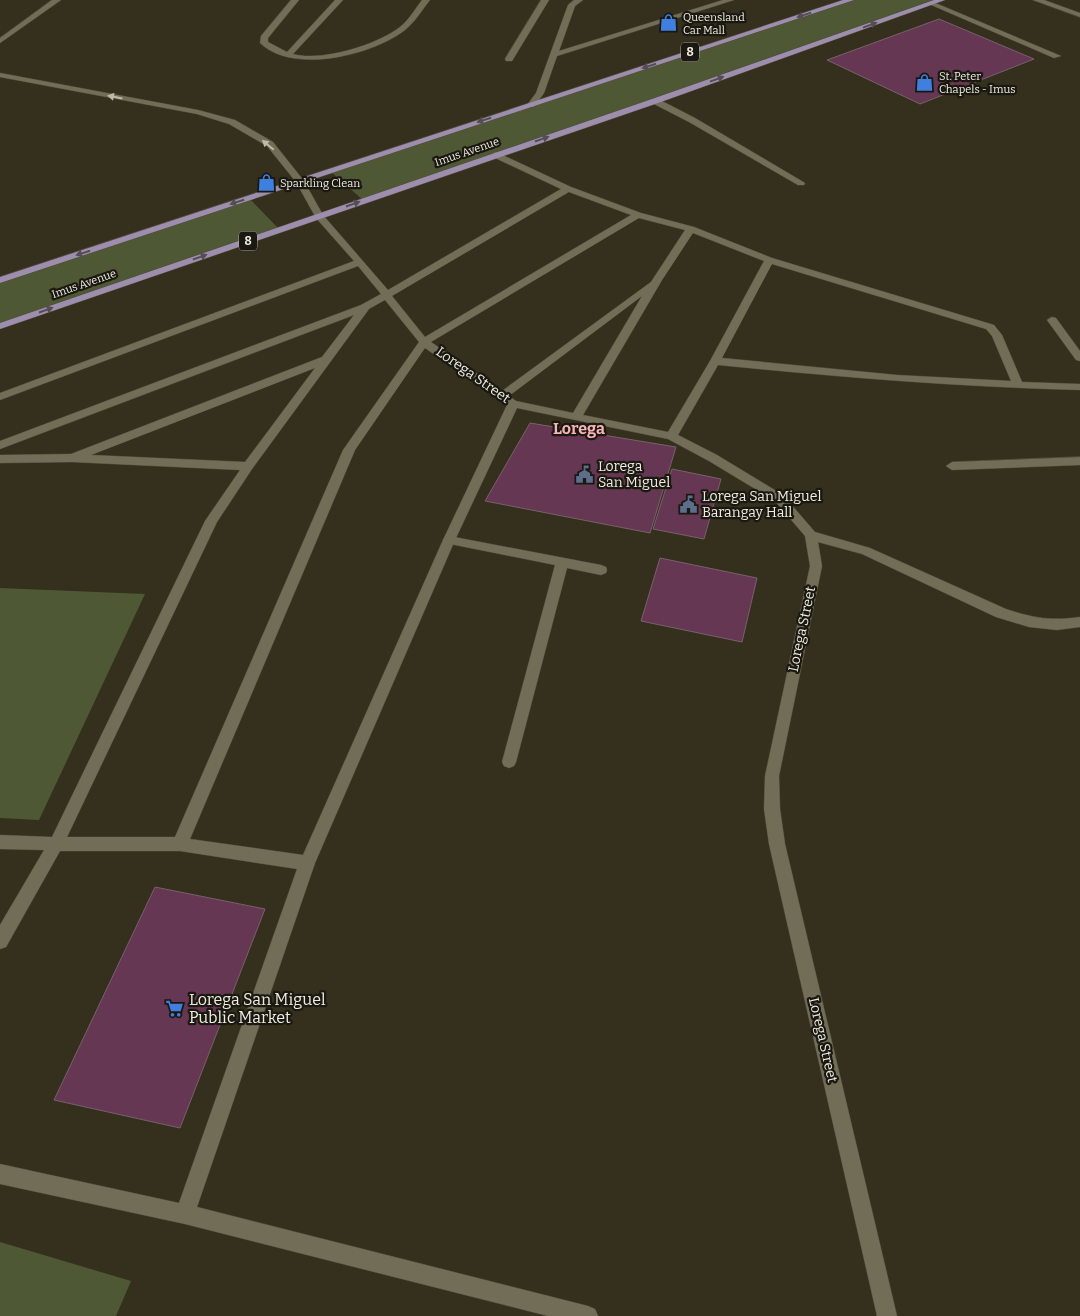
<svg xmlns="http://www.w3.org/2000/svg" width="1080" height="1316" font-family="Bitter,serif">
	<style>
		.green { fill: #4f5835 }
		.building { fill: #663752; stroke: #77616c }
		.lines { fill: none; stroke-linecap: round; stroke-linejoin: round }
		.service-casing { stroke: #4f4b3b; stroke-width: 1 }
		.minor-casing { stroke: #4f4b3b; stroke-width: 1 }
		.secondary-casing { stroke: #4f4b3b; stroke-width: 1 }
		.primary-casing { stroke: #4f4b3b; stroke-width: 1 }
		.service { fill: #716d57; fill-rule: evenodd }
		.minor { fill: #716d57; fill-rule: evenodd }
		.secondary { fill: #716d57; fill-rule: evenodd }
		.primary { fill: #9c8eac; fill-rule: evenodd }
		.oneway { fill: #544d56 }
		.oneway2 { fill: #bdbaaa }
		.labels { text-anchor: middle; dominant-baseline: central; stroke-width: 4.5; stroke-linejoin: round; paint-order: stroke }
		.far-poi-label { font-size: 11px; fill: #efede1; stroke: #1a1810; text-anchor: start }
		.far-street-label { font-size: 11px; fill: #efede1; stroke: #1a1810 }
		.shield { fill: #1a1810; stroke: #afada2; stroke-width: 1 }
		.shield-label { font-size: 12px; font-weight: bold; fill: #efede1 }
		.street-label { font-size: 14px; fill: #efede1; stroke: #1a1810 }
		.poi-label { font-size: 14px; fill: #efede1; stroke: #1a1810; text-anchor: start }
		.quarter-label { font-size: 16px; font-weight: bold; fill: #f8b3b6; stroke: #1a1810 }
		.near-poi-label { font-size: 16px; fill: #efede1; stroke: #1a1810; text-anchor: start }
	</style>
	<rect width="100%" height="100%" fill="#34301d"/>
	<!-- green -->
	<path class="green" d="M850,0H939L364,201L330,171Z
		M249,198L280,230L0,326V281Z
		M0,588L145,594L39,820L0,818Z
		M0,1242L131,1281L116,1316H0Z"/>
	<!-- building -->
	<path class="building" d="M939,19L1034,59L920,104L827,60Z
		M530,423L676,447L650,533L485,501Z
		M672,469L721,479L704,539L653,529Z
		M660,558L757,578L742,642L641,621Z
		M155,887L265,909L180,1128L54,1100Z"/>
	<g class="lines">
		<defs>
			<path id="service" d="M574,0H583L575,6L559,51L723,0H734L557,56L544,93L534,107H528L527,105L536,93L568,5Z
				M1033,0H1044L1080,13V17Z
				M929,2H933L1061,56L1054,58L929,4Z
				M652,99H658L695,118L805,183L804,185H798L689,122L652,103Z
				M449,536L601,565L606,567L607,570L606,573L601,575L567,568L516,762L514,766L509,768L504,766L502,762L555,565L445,543L443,540L445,537Z"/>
			<path id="minor" d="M291,0H299L268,38V42L287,52L335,0H343L293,54C321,62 377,45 400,27C409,20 415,9 422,0H430C422,10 415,22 405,30C373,55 293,75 260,43L261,36Z
				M541,0H549L512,61H506L505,59Z
				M0,73L198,110L235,120L273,142L304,181L323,215L388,290L561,189L493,157V153L496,152L571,187L641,213L694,227L772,258L994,325L1002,335L1022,382L1080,384V390C959,387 839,377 718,365L678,435L717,455L783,495L815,532L870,548L1006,609C1033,618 1052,621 1080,617V627L1057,630L1029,627L996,617L862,554L818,542L822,566L779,776L780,809L785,844L897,1316H877L769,844L764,809L765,776L810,566L805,536L775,501L709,461L668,439L517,408L455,540L315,863L197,1207L588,1306L595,1309L598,1316H548L185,1224L0,1184V1164L179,1203L297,869L180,851H60L6,947L0,949V925L44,850L0,849V835L52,837L205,521L240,470L72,462L0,463V455L71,454L322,357L354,315L0,449V441L361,305L381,294L358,266L0,400V393L354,261L316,218L296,182L267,146L229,124L197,114L0,77ZM569,192L631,215L425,337L392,296ZM639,218L685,230L651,282L502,391L431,342ZM693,233L764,261L710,361L668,432L583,415L662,280ZM772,264L986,329L992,336L1011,381L897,375L722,358ZM642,296L573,413L516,401L509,396ZM385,300L419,342L343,450L175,837H67L217,522L252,469L369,309ZM425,348L507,405L443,540L303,855L190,839L355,450ZM315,368L245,462L91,455Z
				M1052,317L1056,318L1080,351V361L1076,360L1047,320Z
				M1080,457V465L952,470L946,466L952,462Z"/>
			<path id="secondary" d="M52,0H61L0,43V38Z"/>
			<path id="primary" d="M843,0H854L0,283V277Z
				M934,0H945L658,103L0,329V323L652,99Z"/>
		</defs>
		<!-- service casing -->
		<use href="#service" class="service-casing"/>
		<!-- minor casing -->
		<use href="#minor" class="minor-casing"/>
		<!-- secondary casing -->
		<use href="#secondary" class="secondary-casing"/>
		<!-- primary casing -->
		<use href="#primary" class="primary-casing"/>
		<!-- service -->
		<use href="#service" class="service"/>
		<!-- minor -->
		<use href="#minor" class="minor"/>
		<!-- secondary -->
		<use href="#secondary" class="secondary"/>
		<!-- primary -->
		<use href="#primary" class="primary"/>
	</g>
	<!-- one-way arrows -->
	<defs><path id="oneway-solid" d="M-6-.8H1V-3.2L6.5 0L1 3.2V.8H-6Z" transform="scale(1.25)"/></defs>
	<g class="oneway">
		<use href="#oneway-solid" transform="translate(804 15) rotate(162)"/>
		<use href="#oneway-solid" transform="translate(870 25) rotate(-20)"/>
		<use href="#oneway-solid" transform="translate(649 66) rotate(162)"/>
		<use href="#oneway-solid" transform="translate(717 79) rotate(-20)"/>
		<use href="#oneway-solid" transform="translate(484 120) rotate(162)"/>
		<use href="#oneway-solid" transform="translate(542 139) rotate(-19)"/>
		<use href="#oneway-solid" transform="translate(237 202) rotate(162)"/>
		<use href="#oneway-solid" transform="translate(353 204) rotate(-19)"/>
		<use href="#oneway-solid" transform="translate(83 253) rotate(162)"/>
		<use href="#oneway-solid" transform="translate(200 257) rotate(-19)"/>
		<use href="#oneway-solid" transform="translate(46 310) rotate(-19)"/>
	</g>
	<g class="oneway2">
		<use href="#oneway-solid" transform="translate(115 97) rotate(-169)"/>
		<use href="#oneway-solid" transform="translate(268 145) rotate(-140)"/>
	</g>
	<!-- icons -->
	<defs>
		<symbol id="shop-bare" viewBox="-9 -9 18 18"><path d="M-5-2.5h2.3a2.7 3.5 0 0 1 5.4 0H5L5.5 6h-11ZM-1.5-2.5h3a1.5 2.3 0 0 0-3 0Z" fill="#3f7fe0" stroke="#1a1810" stroke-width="2.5" paint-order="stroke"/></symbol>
		<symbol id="civic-bare" viewBox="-9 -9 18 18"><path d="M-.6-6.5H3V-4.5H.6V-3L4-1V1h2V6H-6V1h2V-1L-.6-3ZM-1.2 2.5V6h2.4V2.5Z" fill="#5c6f8a" stroke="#1a1810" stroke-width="2.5" paint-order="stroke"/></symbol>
		<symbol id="supermarket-bare" viewBox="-9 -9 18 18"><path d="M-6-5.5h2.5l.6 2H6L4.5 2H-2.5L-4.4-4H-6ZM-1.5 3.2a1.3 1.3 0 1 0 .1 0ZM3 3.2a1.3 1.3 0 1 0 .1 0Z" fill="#3f7fe0" stroke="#1a1810" stroke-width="2.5" paint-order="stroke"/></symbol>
	</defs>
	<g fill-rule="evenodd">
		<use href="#shop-bare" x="656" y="10" width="25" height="25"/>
		<use href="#shop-bare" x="912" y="70" width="25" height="25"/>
		<use href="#shop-bare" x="254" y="170" width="25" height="25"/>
		<use href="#civic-bare" x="572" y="462" width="25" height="25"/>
		<use href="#civic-bare" x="676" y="492" width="25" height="25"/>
		<use href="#supermarket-bare" x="162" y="996" width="25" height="25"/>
	</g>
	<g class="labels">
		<!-- far-poi labels -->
		<g class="far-poi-label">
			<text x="683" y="17">Queensland<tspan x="683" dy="13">Car Mall</tspan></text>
			<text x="939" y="76">St. Peter<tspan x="939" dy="13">Chapels - Imus</tspan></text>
			<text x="280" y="183">Sparkling Clean</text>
		</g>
		<!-- far-street labels -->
		<g class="far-street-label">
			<text transform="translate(467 152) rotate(-19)">Imus Avenue</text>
			<text transform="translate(84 284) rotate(-19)">Imus Avenue</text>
		</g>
		<!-- shield labels -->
		<g class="shield">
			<rect x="681" y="42.5" width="18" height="19" rx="4"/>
			<rect x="239" y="231.5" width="18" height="19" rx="4"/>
		</g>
		<g class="shield-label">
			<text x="690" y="52">8</text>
			<text x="248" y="241">8</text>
		</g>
		<!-- street labels -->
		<g class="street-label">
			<text transform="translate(473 375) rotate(35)">Lorega Street</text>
			<text transform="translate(802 629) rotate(-78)">Lorega Street</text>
			<text transform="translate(823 1040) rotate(77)">Lorega Street</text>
		</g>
		<!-- poi labels -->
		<g class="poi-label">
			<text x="598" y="466">Lorega<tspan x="598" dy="16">San Miguel</tspan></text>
			<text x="702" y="496">Lorega San Miguel<tspan x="702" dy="16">Barangay Hall</tspan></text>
		</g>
		<!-- quarter labels -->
		<g class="quarter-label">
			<text x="579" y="428">Lorega</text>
		</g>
		<!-- near-poi labels -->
		<g class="near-poi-label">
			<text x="189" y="999">Lorega San Miguel<tspan x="189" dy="18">Public Market</tspan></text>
		</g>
	</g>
</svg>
